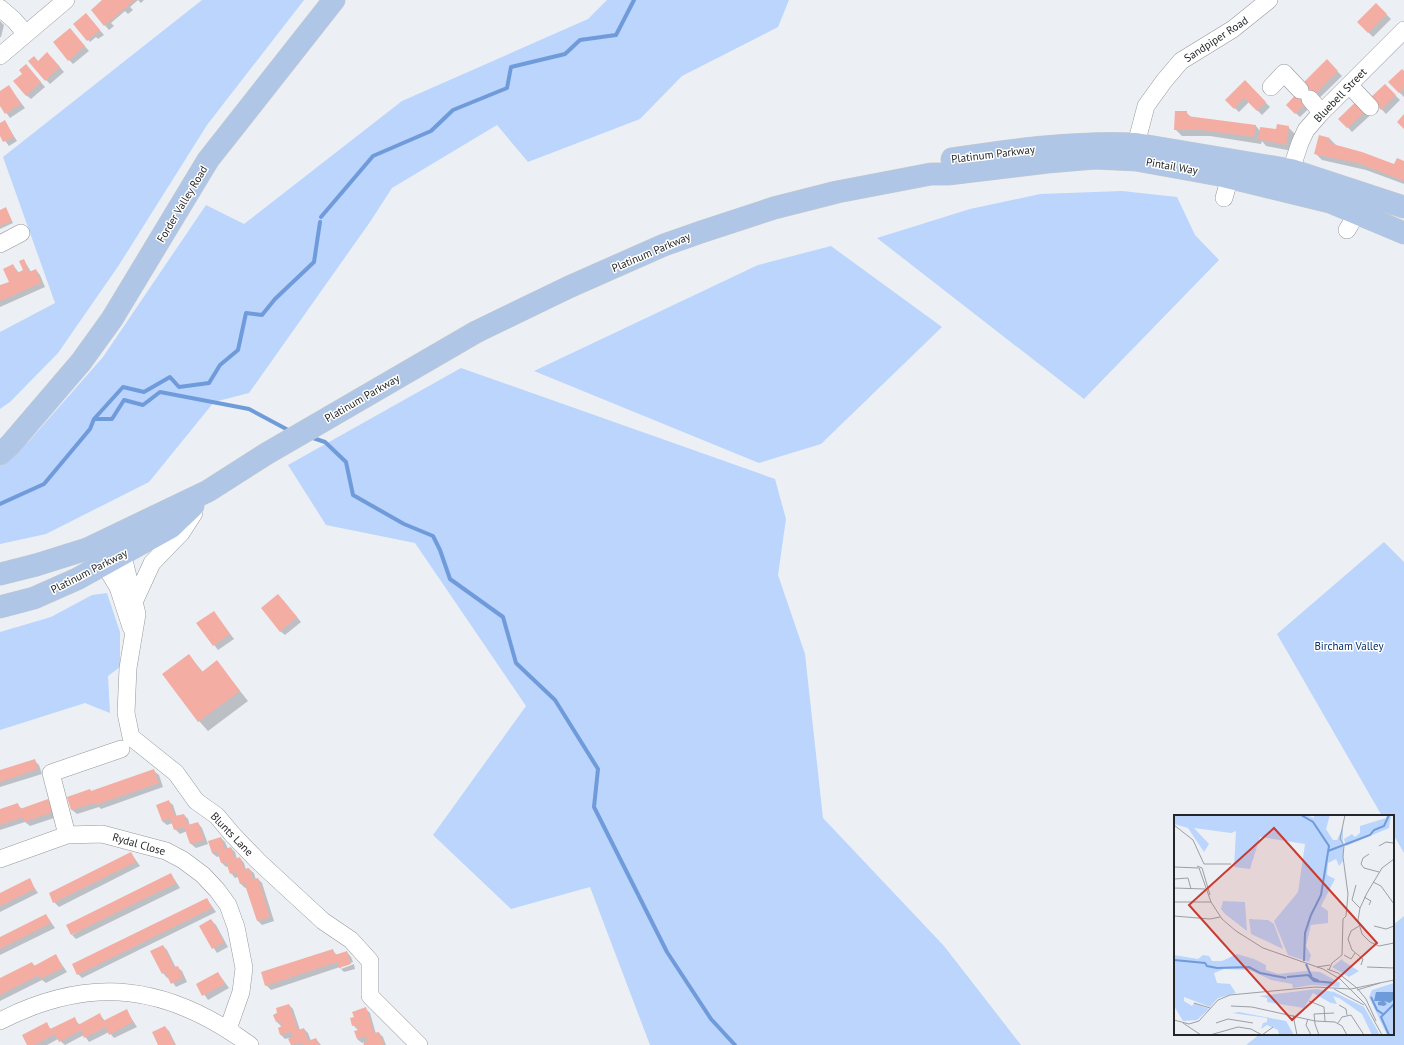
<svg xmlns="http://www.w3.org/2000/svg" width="1404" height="1045" font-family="'PT Sans',sans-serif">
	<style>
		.green { fill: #bbd5fc }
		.shadow { fill: #0003 }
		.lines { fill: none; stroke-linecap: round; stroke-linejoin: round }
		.stream { stroke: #709bdb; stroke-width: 4 }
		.building { fill: #f4ada2 }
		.minor-casing { stroke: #94979c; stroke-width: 18 }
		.major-casing { stroke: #cacbcb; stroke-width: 23 }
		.minor { stroke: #fff; stroke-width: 17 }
		.major { stroke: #b0c6e6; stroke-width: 22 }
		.labels { text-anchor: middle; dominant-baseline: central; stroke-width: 3; stroke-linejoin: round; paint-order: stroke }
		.street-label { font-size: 11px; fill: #242628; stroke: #fff }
		.park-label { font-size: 11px; fill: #063069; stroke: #fff }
		.inset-river { fill: none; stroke: #709bdb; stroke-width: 2 }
		.inset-road { fill: none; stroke: #9c9fa3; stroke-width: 1 }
		.view { fill: #c93b30; fill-opacity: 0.15; stroke: #c93b30; stroke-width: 2 }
		.inset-edge { fill: none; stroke: #242628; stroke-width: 2 }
	</style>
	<rect width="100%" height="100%" fill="#ecf0f5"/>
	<!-- green -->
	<path class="green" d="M202,0H304L207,125L119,265L58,353L10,402L0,409V332L55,303L3,157Z
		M607,0H789L778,27L682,76L640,119L528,162L497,125L392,188L370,222L249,393L214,402L149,482L46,534L0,544V466L29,441L103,357L206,205L244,224L402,101L588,19Z
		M1122,191L1177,197L1195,235L1219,260L1084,399L877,238L970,209L1040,194Z
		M831,246L942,327L821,444L759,463L534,371L758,265Z
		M461,368L775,479L786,519L778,575L805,654L823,818L944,946L1021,1045H650L590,887L511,909L433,835L526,706L415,543L326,525L288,465Z
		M1384,542L1404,562V853L1393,834V816H1382L1277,634Z
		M107,593L120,632V667L108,676L110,713L85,703L0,730V632L51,617L92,595Z
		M1404,916V1045H1246L1260,1034H1393V925Z"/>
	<!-- shadow -->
	<path class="shadow" d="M104,0H144L141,3L138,0L130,7L133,10L128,14L125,11L111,23L114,26L109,30L92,10Z
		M1376,4L1391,19L1373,37L1358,22Z
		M90,19L104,35L98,39L96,37L90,42L74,24Z
		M0,21L4,25L1,37H0Z
		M74,34L89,51L73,64L69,60Z
		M52,58L64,72L50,84L46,80L38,62Z
		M1327,61L1342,76L1300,117L1287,105Z
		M30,70L45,87L31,99L26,95Z
		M1404,72V97L1389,82Z
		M1245,82L1270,107L1262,115L1249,102L1239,112L1226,100Z
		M1385,85L1400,100L1386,114L1371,98Z
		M9,87L25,108L10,118L0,104V93Z
		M1376,110L1352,132L1340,119Z
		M1186,112L1192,118L1256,126L1260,131L1277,130L1288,127L1295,134L1292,151L1266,146L1262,141L1261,144L1210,136H1182L1175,129Z
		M5,122L17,141L9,146L0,134V124Z
		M1330,139L1337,146L1395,165L1404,162V184L1366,170L1322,160L1315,153Z
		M5,208L13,223L0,229V211Z
		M24,260L31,272L36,270L40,275L45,287L0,307V286L10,282L13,265L19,273L24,271Z
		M283,600L301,622L285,635L280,631Z
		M214,612L234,639L218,650L198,624Z
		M189,656L203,672L217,662L248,701L208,731L199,721Z
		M34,760L39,765L42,774L0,787V771Z
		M154,771L159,775L163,787L101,809L99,807L77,814L72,810L68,797L91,792Z
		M48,800L52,805L57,817L30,826L25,822L0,830V811L18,805L22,809Z
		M168,801L173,805L177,817L184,815L188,819L190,826L198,823L202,828L208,844L196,848L191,844L187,831L180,834L175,829L173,823L167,825L162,821Z
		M221,838L225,842L228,849L231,848L235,852L237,859L240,858L244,863L246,870L249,869L254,873L256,880L258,879L262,883L274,921L262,925L258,921L247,887L245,888L240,883L238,877L235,878L231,873L229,866L226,867L222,863L220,856L217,857L212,853Z
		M131,853L140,866L59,907L54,902Z
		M171,874L180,888L76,939L72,935Z
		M29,880L38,893L0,912V894Z
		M207,899L216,912L82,978L78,974Z
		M46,915L55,928L0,955V938Z
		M211,920L216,925L228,947L217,953L200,927Z
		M163,946L167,950L176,968L177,967L182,971L187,982L176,987L169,977L167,978L163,973Z
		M332,950L337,955L347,952L351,957L353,962L341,967V969L354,964L355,969L344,972L340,968V967L271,990L266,985Z
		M56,956L67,972L46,983L42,980L0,1001V979L32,963L35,966Z
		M218,973L229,988L208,1000L197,984Z
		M289,1005L293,1009L300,1030L304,1029L308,1033L311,1041L316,1039L321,1045H292L289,1038L285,1039L281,1035L279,1028L282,1027L277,1022L274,1015Z
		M365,1008L370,1013L376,1034L379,1033L383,1037L386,1045H365L364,1042L362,1043L357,1039L359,1031L353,1025L355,1018Z
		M126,1010L137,1027L114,1038L109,1032L89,1042L84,1035L65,1045L58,1039L47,1045H28L46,1024L52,1030L74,1019L80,1025L100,1015L105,1021Z
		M165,1027L169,1031L176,1045H159Z"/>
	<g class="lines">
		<!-- stream -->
		<path class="stream" d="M321,217L373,156L431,131L453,110L507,88L511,67L565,54L580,40L616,35L634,0
			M94,419H112L124,400L143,405L160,392L249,409L290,431
			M310,437L325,442L346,462L353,495L404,524L433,536L440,550L450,579L503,617L516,663L555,700L598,769L594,807L667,952L711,1019L735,1045
			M0,504L44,484L90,429L94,419L123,387L144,392L170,377L179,387L209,383L220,365L238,350L246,313L262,315L275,299L314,262L320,222"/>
	</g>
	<!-- building -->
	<path class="building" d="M102,0H135L104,26L91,10Z
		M1376,3L1387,14L1368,33L1357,22Z
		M86,13L100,30L87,41L73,24Z
		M70,28L85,46L68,61L53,42Z
		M47,52L60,67L45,81L28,61L34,56L38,61Z
		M1327,59L1338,71L1295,114L1286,105L1304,86L1302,84Z
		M26,64L41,82L26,96L13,81L22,74L19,70Z
		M1402,69L1404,71V88L1399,93L1388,82Z
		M1245,80L1266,102L1257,111L1244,98L1234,109L1225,100Z
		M1385,84L1396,95L1381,110L1370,98Z
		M9,85L21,104L5,114L0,106V91Z
		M1363,95L1373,105L1347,128L1338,119Z
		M1175,111H1187V116L1256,125L1254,137L1202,130H1174Z
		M1404,114V129L1397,122Z
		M5,120L14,137L3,142L0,136V123Z
		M1277,124L1289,126L1286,145L1258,139L1260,127L1276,129Z
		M1319,135L1330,138L1329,143L1362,152L1394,164L1397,158L1404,161V181L1358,163L1314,154Z
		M6,207L12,221L0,226V210Z
		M24,259L29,272L36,269L41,283L0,301V285L9,282L3,269L13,264L17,273L23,270L19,261Z
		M278,594L297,617L280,632L261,608Z
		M214,611L230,634L213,646L196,623Z
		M189,654L202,672L217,660L240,691L198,722L162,674Z
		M35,759L38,769L0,782V770Z
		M154,769L159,783L95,805V803L71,810L67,797L90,789L91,791Z
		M48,799L53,812L24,822L23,817L0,825V809L18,803L20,809Z
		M169,800L175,816L184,814L188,825L198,822L204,840L190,844L184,827L174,830L170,818L162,821L156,805Z
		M221,837L225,849L231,847L235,859L240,857L244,869L249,868L253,879L258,878L270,917L257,921L244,882L240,884L236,872L230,874L226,862L221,863L217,851L212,853L208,841Z
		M131,852L136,862L53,903L49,893Z
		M171,873L176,883L71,935L66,925Z
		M30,878L35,889L0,906V893Z
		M207,898L212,908L77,975L72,964Z
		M46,914L51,923L0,949V937Z
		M211,919L224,942L212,949L199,926Z
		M163,945L174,967L178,966L183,977L171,984L165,972L162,974L150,951Z
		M333,949L335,955L347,951L351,964L339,968L337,962L265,986L261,972Z
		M56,954L63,968L40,979L39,975L0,995V978L32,962L34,966Z
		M218,972L225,984L202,996L196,984Z
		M289,1004L298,1030L304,1028L308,1041L316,1038L319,1045H304L303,1043L291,1045L288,1039L293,1037L291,1032L280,1035L278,1028L282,1026L280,1021L276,1022L273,1015L277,1013L276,1008Z
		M366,1007L374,1033L379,1032L384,1045H364L363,1043L367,1042L366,1036L357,1039L354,1031L358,1030L356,1025L352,1026L350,1018L354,1017L352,1012Z
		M127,1009L133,1022L109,1035L106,1027L84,1038L81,1030L59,1042L55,1034L34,1045H27L22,1035L47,1022L50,1029L75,1017L78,1025L100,1013L103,1021Z
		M165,1026L171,1037L175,1045H158L152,1032Z"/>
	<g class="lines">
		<defs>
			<path id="minor" d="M0,8L14,20L26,34
				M0,56L66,0
				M1349,85L1370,107
				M1271,87L1284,73L1300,90
				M1310,99L1321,112
				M1136,144L1146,106L1164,81L1181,61L1233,29L1269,0
				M1291,170L1300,143L1306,130L1320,114L1404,30
				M1224,198L1230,177
				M1347,230L1357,213
				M0,244L21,233
				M112,551L122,552L137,614L128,668L126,713L131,737L176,773L196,801L217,816L232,834L258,861L323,921L351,940L370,961V996L419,1045
				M104,564L118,587L131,627
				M135,600L152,563L181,533L194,513
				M67,835L51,773L121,749
				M0,859L67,835L102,834L166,851L183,860L203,875L217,890L228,905L236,927L244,968L241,992L228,1029
				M0,1021C92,974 168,985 250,1045"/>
			<path id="major" d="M952,159C1013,150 1075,141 1136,144L1291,170L1404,207
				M0,454L10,445L81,362L112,319L208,160L334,0
				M0,574L36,565L87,549L208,491L266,454L476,332L569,287L664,245L701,232L774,208L837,192L931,174H948L1048,162L1095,158L1136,160L1219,175L1330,202L1404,233
				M0,607L34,598L77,579L171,527L193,506"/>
		</defs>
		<!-- minor casing -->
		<use href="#minor" class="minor-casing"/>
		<!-- major casing -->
		<use href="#major" class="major-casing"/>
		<!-- minor -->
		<use href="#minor" class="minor"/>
		<!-- major -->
		<use href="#major" class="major"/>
	</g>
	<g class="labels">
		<!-- street labels -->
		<g class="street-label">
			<text transform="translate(1216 39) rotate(-33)">Sandpiper Road</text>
			<text transform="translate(1340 95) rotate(-46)">Bluebell Street</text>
			<text transform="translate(993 154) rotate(-7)">Platinum Parkway</text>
			<text transform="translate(1172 166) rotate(10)">Pintail Way</text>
			<text transform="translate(182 204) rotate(-59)">Forder Valley Road</text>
			<text transform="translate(651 252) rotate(-23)">Platinum Parkway</text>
			<text transform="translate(362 398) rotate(-30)">Platinum Parkway</text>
			<text transform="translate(89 571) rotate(-27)">Platinum Parkway</text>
			<text transform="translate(232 834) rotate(46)">Blunts Lane</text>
			<text transform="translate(139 844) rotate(16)">Rydal Close</text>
		</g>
		<!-- park labels -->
		<g class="park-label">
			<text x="1349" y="646">Bircham Valley</text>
		</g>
	</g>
	<!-- overview -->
	<g transform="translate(1174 815)">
		<rect width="220" height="220" fill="#ecf0f5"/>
		<path d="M0,0H132L140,3V0H156L152,14L159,25H163L169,12V46L165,51L162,44L154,48L153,60L161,64L147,91L154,96V108L137,110L132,131L137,140L135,147L114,140L100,106L124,77L131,29L86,22L76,54L60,52L62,16L57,18L20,13L35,29L30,37L14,13L0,9ZM213,0H217L215,13L172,31L170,24L178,19L181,22L186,18V11L212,3ZM49,86L71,87L73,116L51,99L47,94ZM75,104L94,105L100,109L109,134L77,119ZM63,139L80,144L92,150V155L104,159L132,156L146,157L166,168L165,172L139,170L119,173L118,169L97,165L76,155L50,154L40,158L43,168L56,169L62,178L44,183L36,192L10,182V186L18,191L20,188L35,194L23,205L9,206L0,191V140L24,144L29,140L35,141L38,146H48ZM168,144L169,146L185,156L175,162L158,152ZM220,168V220H213L195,182L198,175ZM142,174L160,177L190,192L206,220H198L188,199L165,183L159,181L163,189L157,188L139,178L130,193L93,187V183L85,181ZM65,197L112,206L120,220H105L104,215L93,210L87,214L89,208L93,207V203L58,198Z" fill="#bbd5fc"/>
		<path d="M202,177H220V184L216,188L210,186L213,189L210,191L204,190V187L208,186H200Z" fill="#709bdb"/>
		<path class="inset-river" d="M127,0L139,7L155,31L147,80L137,100L131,118L130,146M154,36L196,20L200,15L210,11L215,0M0,145L31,148L33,151L43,153L75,152L86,158L112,163M132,149L138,163L145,166M113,162L134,160L140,166L160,168M197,182L203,195L209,199M215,220L207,202L220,189"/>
		<path class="inset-road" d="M0,10L19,25L30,49H57M220,25V42M205,31L212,27L219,28M220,44L208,53L193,78L186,93L184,105L188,119L196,127L205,131L220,128M187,49L190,53L205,57M187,49L189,43L195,39M23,51L28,53L36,80M0,52L25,53L37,87L48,104L62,116L89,133L149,154L166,164L191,189L208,220M0,64L14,63L17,74M199,67L207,71L220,89M182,70L178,85L186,93M0,73L31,74M190,82L197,86L195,90M0,87H37M0,101L36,104L46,102M185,111L177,116L174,124L178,135L189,144L187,150M200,111L212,114L220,111M170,140L177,144L181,138M143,152L156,150M193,152L220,153M153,154L164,158L183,173L192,184L202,206M155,155L158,148L168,140L169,104L172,101L174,79L169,42L170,30L166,24L171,0M160,174L190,190M183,175L206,168M135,186L150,192L151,206M20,188L36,193M165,190L172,194L173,200M57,191L78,192L141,206L161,207L168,211L173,220M119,200L123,220M134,204L132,210L137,220M0,205L15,209L25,206L44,185L56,180L141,172L177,174L220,165M9,208L27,220M42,208L54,204L79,208M164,208L168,202L177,200L190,220M36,220L64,212L77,214L88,220M88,220L99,212M145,220L141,209L140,199L160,198"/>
		<path class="view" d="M100,13L203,128L118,205L15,90Z"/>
		<rect width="220" height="220" class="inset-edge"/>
	</g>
</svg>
